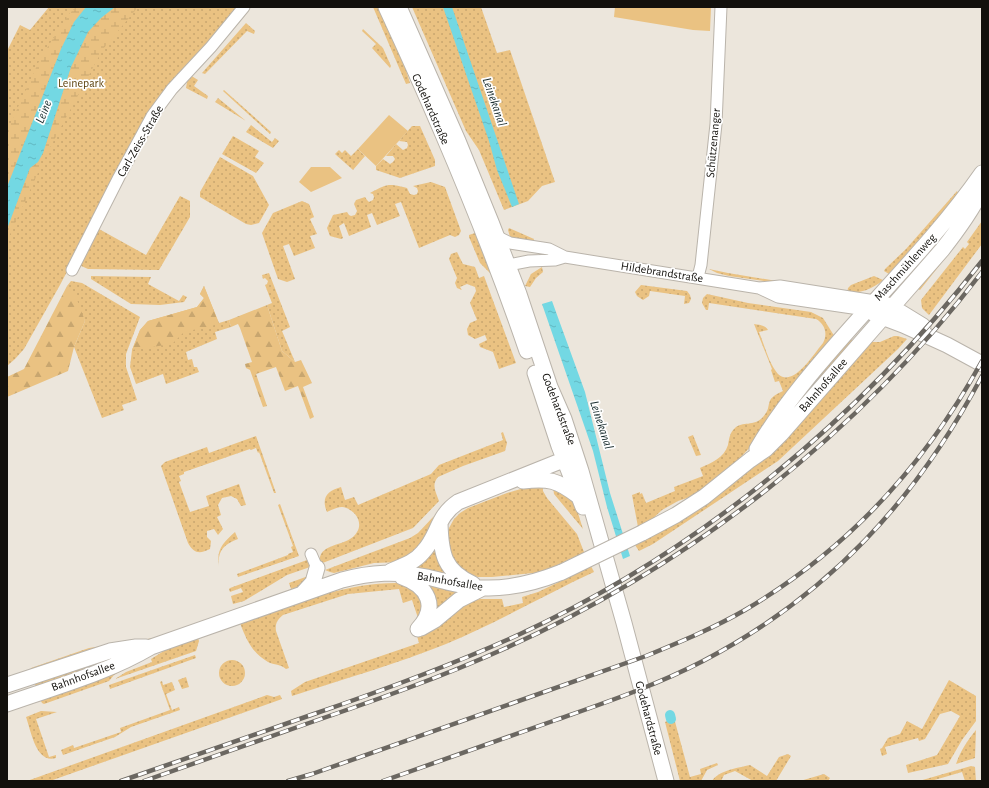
<svg xmlns="http://www.w3.org/2000/svg" width="989" height="788" font-family="'Alegreya Sans',sans-serif">
	<style>
		.grass { fill: url(#grass-dots) }
		.forest { fill: url(#forest-firs) }
		.wetland { fill: url(#wetland-marsh) }
		.pitch { fill: #eac282 }
		.water { fill: url(#water-ripples) }
		.lines { fill: none; stroke-linecap: round; stroke-linejoin: round }
		.canal { stroke: #73d8e3; stroke-width: 10 }
		.street-casing { stroke: #bab4ab; stroke-width: 13 }
		.secondary-casing { stroke: #bab4ab; stroke-width: 17 }
		.street { stroke: #fff; stroke-width: 11 }
		.secondary { stroke: #fff; stroke-width: 15 }
		.rail-casing { stroke: #6b6761; stroke-width: 4.5 }
		.rail { stroke: #fff; stroke-width: 3; stroke-dasharray: 9; stroke-linecap: butt }
		.secondary-bridge-casing { stroke: #bab4ab; stroke-width: 17; stroke-linecap: butt }
		.secondary-bridge { stroke: #fff; stroke-width: 15 }
		.labels { text-anchor: middle; dominant-baseline: central; stroke-width: 3.5; stroke-linejoin: round; paint-order: stroke }
		.park-label { font-size: 12px; fill: #5d420d; stroke: #fff }
		.street-label { font-size: 12px; fill: #12100c; stroke: #fff }
		.water-label { font-size: 13px; font-style: italic; fill: #1a2d2f; stroke: #fff }
	</style>
	<defs>
		<pattern id="grass-dots" width="8" height="8" patternUnits="userSpaceOnUse"><rect width="8" height="8" fill="#eac282"/><path d="M2 2h.1M6 6h.1" fill="none" stroke="#c8a66f" stroke-width="1.8" stroke-linecap="round"/></pattern>
		<pattern id="forest-firs" width="22" height="20" patternUnits="userSpaceOnUse"><rect width="22" height="20" fill="#eac282"/><path d="M5 1l3.5 6h-7zM16 11l3.5 6h-7z" fill="#c8a66f"/></pattern>
		<pattern id="wetland-marsh" width="20" height="14" patternUnits="userSpaceOnUse"><rect width="20" height="14" fill="#eac282"/><path d="M1 5h8M5 5V1M11 12h8M15 12V8" fill="none" stroke="#c8a66f"/></pattern>
		<pattern id="water-ripples" width="26" height="14" patternUnits="userSpaceOnUse"><rect width="26" height="14" fill="#73d8e3"/><path d="M2 4q2-2 4 0t4 0M15 11q2-2 4 0t4 0" fill="none" stroke="#62b8c2"/></pattern>
	</defs>
	<rect width="100%" height="100%" fill="#ece6dc"/>
	<!-- grass -->
	<path class="grass" d="M49,7H239L154,105L60,285L24,349L15,359L7,366V51L20,25L30,30Z
		M373,7H381L399,47L410,83L406,84Z
		M412,7H481L497,53L510,50L555,182L542,186L528,201L504,210L479,150L466,131Z
		M246,23L255,31L254,34L247,31L205,74L202,73Z
		M363,29L383,48L391,66L390,68L372,48L376,44L362,31Z
		M190,75L198,80L194,86L208,96L207,99L186,88L187,82Z
		M224,90L271,132L270,134L223,91Z
		M218,98L246,121L215,102Z
		M251,125L272,142L275,138L279,141L273,148L246,132Z
		M412,126H420L435,160V166L400,178L376,170V166L383,159L390,164L393,162L395,159L393,156H386L396,144L403,150L407,148L408,145L407,142L399,141Z
		M233,136L259,151L255,157L264,163L256,173L222,154Z
		M358,149L365,156L353,170L335,154L339,150L342,153L345,150L351,156Z
		M220,157L253,176L269,205L259,223L251,225L246,224L200,197V192Z
		M431,182L445,187L461,231L459,235L455,237L450,235L419,248L401,202L395,204L400,216L377,225L372,213L367,215L371,227L349,236L344,223L339,226L343,238L341,239L330,236L327,228L333,215L347,212L349,215L351,216L355,215L357,211L354,204L356,200L365,197L367,200L369,202L373,200L374,197L373,194L370,193C387,184 388,183 407,188L410,194L414,195L417,194L418,191L417,188L413,186Z
		M957,191L958,193L956,197L889,274L884,271L885,269L906,249Z
		M180,196L190,201V217L159,270L88,269L79,265L99,229L146,255Z
		M302,201L309,204L314,217L310,219L317,234L310,236L315,248L294,256L289,244L283,246L295,279L287,282L278,279L262,233L273,213Z
		M982,221V244L929,315L922,308L921,300L963,247L965,249L969,244L967,242Z
		M509,228L534,239L533,242L510,237L508,230Z
		M478,232L495,278L480,263L469,237V235Z
		M951,251L920,290L914,287Z
		M457,252L463,264L475,267L479,278L484,276L516,363L499,369L493,352L480,347L479,344L487,340L485,335L475,339L468,335L467,329L470,323L477,320L470,303L476,291L475,287L467,284L460,287L462,290L457,288L455,283L457,278L449,259L451,254Z
		M542,267L543,272L536,278L530,287L525,286L531,274Z
		M709,269L728,273L807,286V287L729,276L717,273Z
		M269,273L290,327L282,331L295,362L282,351L267,305L272,303L265,285L267,284L268,281L265,278L263,279L262,275Z
		M91,276L151,277L148,284L179,301L183,295L187,297L184,302L160,305L131,304L91,279Z
		M874,276L883,280C873,289 861,293 847,293L848,288L851,285Z
		M71,281L82,283L140,317L126,354V367L137,400L122,405L124,410L102,418L74,347L85,321L67,286Z
		M641,285L687,291L690,295L691,299L689,303L684,304L685,296L650,291L649,296L643,300L637,296L635,292Z
		M204,286L219,323L229,320L231,327L215,332L217,339L186,352L188,360L192,359L194,367H197L199,372L166,384L163,374L136,384L130,367L132,350L140,330L148,321L197,307L204,298L200,294Z
		M707,294L748,303L811,312L823,318L833,334L837,338L755,442L736,462L699,494L678,501L662,510L648,523L638,527L632,495L640,492V494L642,493L646,503L675,491L674,487L703,476L700,468C711,463 724,458 728,445C729,439 730,432 735,428C742,421 754,427 763,417C774,405 762,400 783,391L779,381L775,382L771,370L772,369L754,324C760,325 765,325 768,330L759,332C764,344 768,360 775,370C790,394 814,353 823,343C828,334 825,324 816,319L709,303L708,310H706L702,303L703,298Z
		M894,336H898L907,339L898,349L778,461L653,544L639,551L635,545L688,514L871,342H880Z
		M845,339L853,340L796,406L776,426Z
		M503,432L507,443L505,451L463,466L438,477C431,485 436,492 439,501L413,528L320,564C316,541 349,548 357,532C364,521 353,508 342,507C337,507 331,510 327,512C321,498 327,491 341,487L345,500L354,497L358,505L431,474L439,465L503,440L501,433Z
		M693,435L701,455L696,456L688,437Z
		M256,436L276,493H274L259,452L258,453L256,448L251,450L250,449L184,472V474L179,476L181,481L179,482L190,512L209,506L206,496L239,484L246,505L241,506L237,499L231,496L222,498L218,505L221,515L217,517L223,529L218,535L214,529L207,531V537L211,541L210,549C200,554 194,554 188,543L161,466L165,462L207,447L209,453Z
		M543,486V491L547,498L577,534L584,552L594,572C544,595 497,623 446,644C396,664 344,679 292,696L291,691L305,682L419,643L417,636L469,602L480,599H502L504,607L523,603L522,597L538,592L578,573L572,558L543,572L492,577H478L464,572L453,561L447,537L449,528L454,519L460,513L468,508L507,493L524,488Z
		M553,487C576,500 575,504 583,529L554,494Z
		M280,504L299,556L238,577L237,574L288,555V554L293,552L291,547L293,546L278,505Z
		M434,516L420,548L400,562L374,563L334,573L330,572L325,570L410,538L418,533Z
		M235,532L238,539C224,544 217,551 219,567C216,549 223,543 235,532Z
		M433,538L454,578L414,570Z
		M307,560L310,567L287,575L244,601L233,604L231,596L243,592L241,588L230,592L229,589L230,588Z
		M311,575L305,585L291,589L289,583Z
		M421,581L460,590L434,620Z
		M397,583L410,586L424,601L419,621L412,600L403,603L399,589L348,594L283,615C277,620 275,624 276,631L289,668L286,669C281,664 274,665 268,662C252,653 246,639 240,623C291,605 342,583 397,583Z
		M167,636L30,671L31,668L89,648Z
		M198,638L199,641L196,651L115,679L126,672L152,662L151,659L167,649Z
		M136,653L36,688L35,684L87,666L102,658Z
		M195,655L196,658L110,689L109,685Z
		M219 673a13 13 0 1 1 26 0a13 13 0 1 1-26 0Z
		M123,670L114,675L109,681L44,704L42,703L39,697Z
		M186,677L189,687L182,689L178,680Z
		M949,680L976,696V721L962,740L948,764L908,773L906,765L937,755L960,716L951,711L940,714L925,739L919,741L918,738L885,747L887,754L882,756L880,749L882,748L888,738L900,734L907,721L922,729Z
		M162,681L163,685L172,682L175,690L166,694L172,710L179,707L180,710L131,727L115,737L63,755L61,750L73,745L74,748L121,732L120,728L170,710L160,682Z
		M267,695L274,697L280,695L282,699L50,781H27Z
		M41,711L57,712L36,719L49,757L56,755V758C36,764 31,731 26,717Z
		M674,718L690,777L701,774L700,769L717,763L718,765L707,770L701,781H680L665,722Z
		M976,730L975,758L956,764C961,750 967,741 976,730Z
		M788,754L791,756L776,781H753L735,771L724,775L721,781H712C719,770 738,768 750,765L767,776L779,757Z
		M971,766L975,767L976,781H965L962,772L931,781H919Z
		M824,774L830,778L828,781H800Z"/>
	<!-- forest -->
	<path class="forest" d="M67,286L76,297L85,321L74,347L68,371L7,397V377L24,369Z
		M204,286L219,324L184,332L172,344L132,350L140,330L148,321L197,307L204,298L200,294Z
		M267,305L282,351L295,362L301,360L312,383L303,387L314,417L310,419L298,386L285,391L276,367L256,374L267,406L263,407L250,370L246,368L245,364L252,362L240,328L238,324L231,327L229,320Z"/>
	<!-- wetland -->
	<path class="wetland" d="M76,7H86L74,22L7,187V131L40,59L68,15Z
		M115,7H138L103,49L46,155L43,153L71,67L88,32L101,18Z
		M38,162L42,164L7,241V229L30,168Z"/>
	<!-- pitch -->
	<path class="pitch" d="M615,7H711L710,31L693,30L614,17Z
		M389,115L408,131L376,166L358,149Z
		M311,167H330L342,178L311,192L299,182Z"/>
	<!-- water -->
	<path class="water" d="M86,7H115L101,18L88,32L71,67L43,153L38,162L30,168L7,229V187L61,49L74,22Z
		M443,7H452L519,204L512,207L497,170L489,141Z
		M552,301L585,392L610,493L630,556L623,559L607,507L593,451L542,304Z"/>
	<g class="lines">
		<!-- canal -->
		<path class="canal" d="M670,715L671,719"/>
		<defs>
			<path id="street" d="M496,236L510,243L549,249L565,257L759,288L778,297L866,310
				M502,263L508,265L529,261L555,260L565,257
				M72,270L119,177L152,116L172,89L211,47L244,7
				M698,277L701,265L716,124L721,7
				M759,288L780,286L875,301
				M311,554L317,568"/>
			<path id="secondary" d="M386,7C438,119 487,234 527,351
				M399,7L458,141L491,222L519,294L550,387L564,419L581,471L624,623L666,781
				M883,303L892,307L923,326
				M874,314L903,325L947,345L982,364
				M535,373L559,446L583,507
				M757,449C770,427 786,405 802,385C860,312 929,249 982,173
				M523,481C548,478 558,480 578,496
				M440,524C441,554 444,571 473,584
				M642,533L676,515L704,497L750,460L766,449L781,434L942,250C957,231 971,212 982,190
				M391,571C403,566 415,562 423,552C439,535 436,517 458,502L573,456
				M402,577C428,586 439,607 418,629
				M302,594L313,582L317,568
				M421,628L435,620L459,600L483,588
				M7,685L110,651L136,647H146
				M7,704C55,687 107,673 151,647L342,580C372,572 396,571 427,577C445,581 465,588 484,588C512,589 537,582 562,572"/>
		</defs>
		<!-- street casing -->
		<use href="#street" class="street-casing"/>
		<!-- secondary casing -->
		<use href="#secondary" class="secondary-casing"/>
		<!-- street -->
		<use href="#street" class="street"/>
		<!-- secondary -->
		<use href="#secondary" class="secondary"/>
		<defs>
			<path id="rail" d="M121,781C185,759 248,737 311,715C381,691 450,666 518,635C700,551 859,419 982,261
				M144,781C199,762 254,742 309,723C376,700 442,677 506,648C692,564 858,434 982,272
				M288,781L312,774L646,656C680,642 714,628 745,610C847,550 925,465 982,361
				M383,781C440,761 497,741 553,721C604,703 655,686 703,661C829,595 916,500 982,376"/>
		</defs>
		<!-- rail casing -->
		<use href="#rail" class="rail-casing"/>
		<!-- rail -->
		<use href="#rail" class="rail"/>
		<defs>
			<path id="secondary-bridge" d="M562,572L642,533"/>
		</defs>
		<!-- secondary-bridge casing -->
		<use href="#secondary-bridge" class="secondary-bridge-casing"/>
		<!-- secondary-bridge -->
		<use href="#secondary-bridge" class="secondary-bridge"/>
	</g>
	<g class="labels">
		<!-- park labels -->
		<g class="park-label">
			<text x="81" y="83">Leinepark</text>
		</g>
		<!-- street labels -->
		<g class="street-label">
			<text transform="translate(431 109) rotate(66)">Godehardstraße</text>
			<text transform="translate(140 141) rotate(-60)">Carl-Zeiss-Straße</text>
			<text transform="translate(713 143) rotate(-85)">Schützenanger</text>
			<text transform="translate(905 267) rotate(-48)">Maschmühlenweg</text>
			<text transform="translate(662 272) rotate(9)">Hildebrandstraße</text>
			<text transform="translate(823 385) rotate(-49)">Bahnhofsallee</text>
			<text transform="translate(559 409) rotate(69)">Godehardstraße</text>
			<text transform="translate(450 581) rotate(10)">Bahnhofsallee</text>
			<text transform="translate(83 676) rotate(-20)">Bahnhofsallee</text>
			<text transform="translate(649 718) rotate(75)">Godehardstraße</text>
		</g>
		<!-- water labels -->
		<g class="water-label">
			<text transform="translate(494 102) rotate(71)">Leinekanal</text>
			<text transform="translate(44 112) rotate(-68)">Leine</text>
			<text transform="translate(601 425) rotate(72)">Leinekanal</text>
		</g>
	</g>
	<!-- border -->
	<rect width="989" height="788" fill="none" stroke="#12100c" stroke-width="16"/>
</svg>
